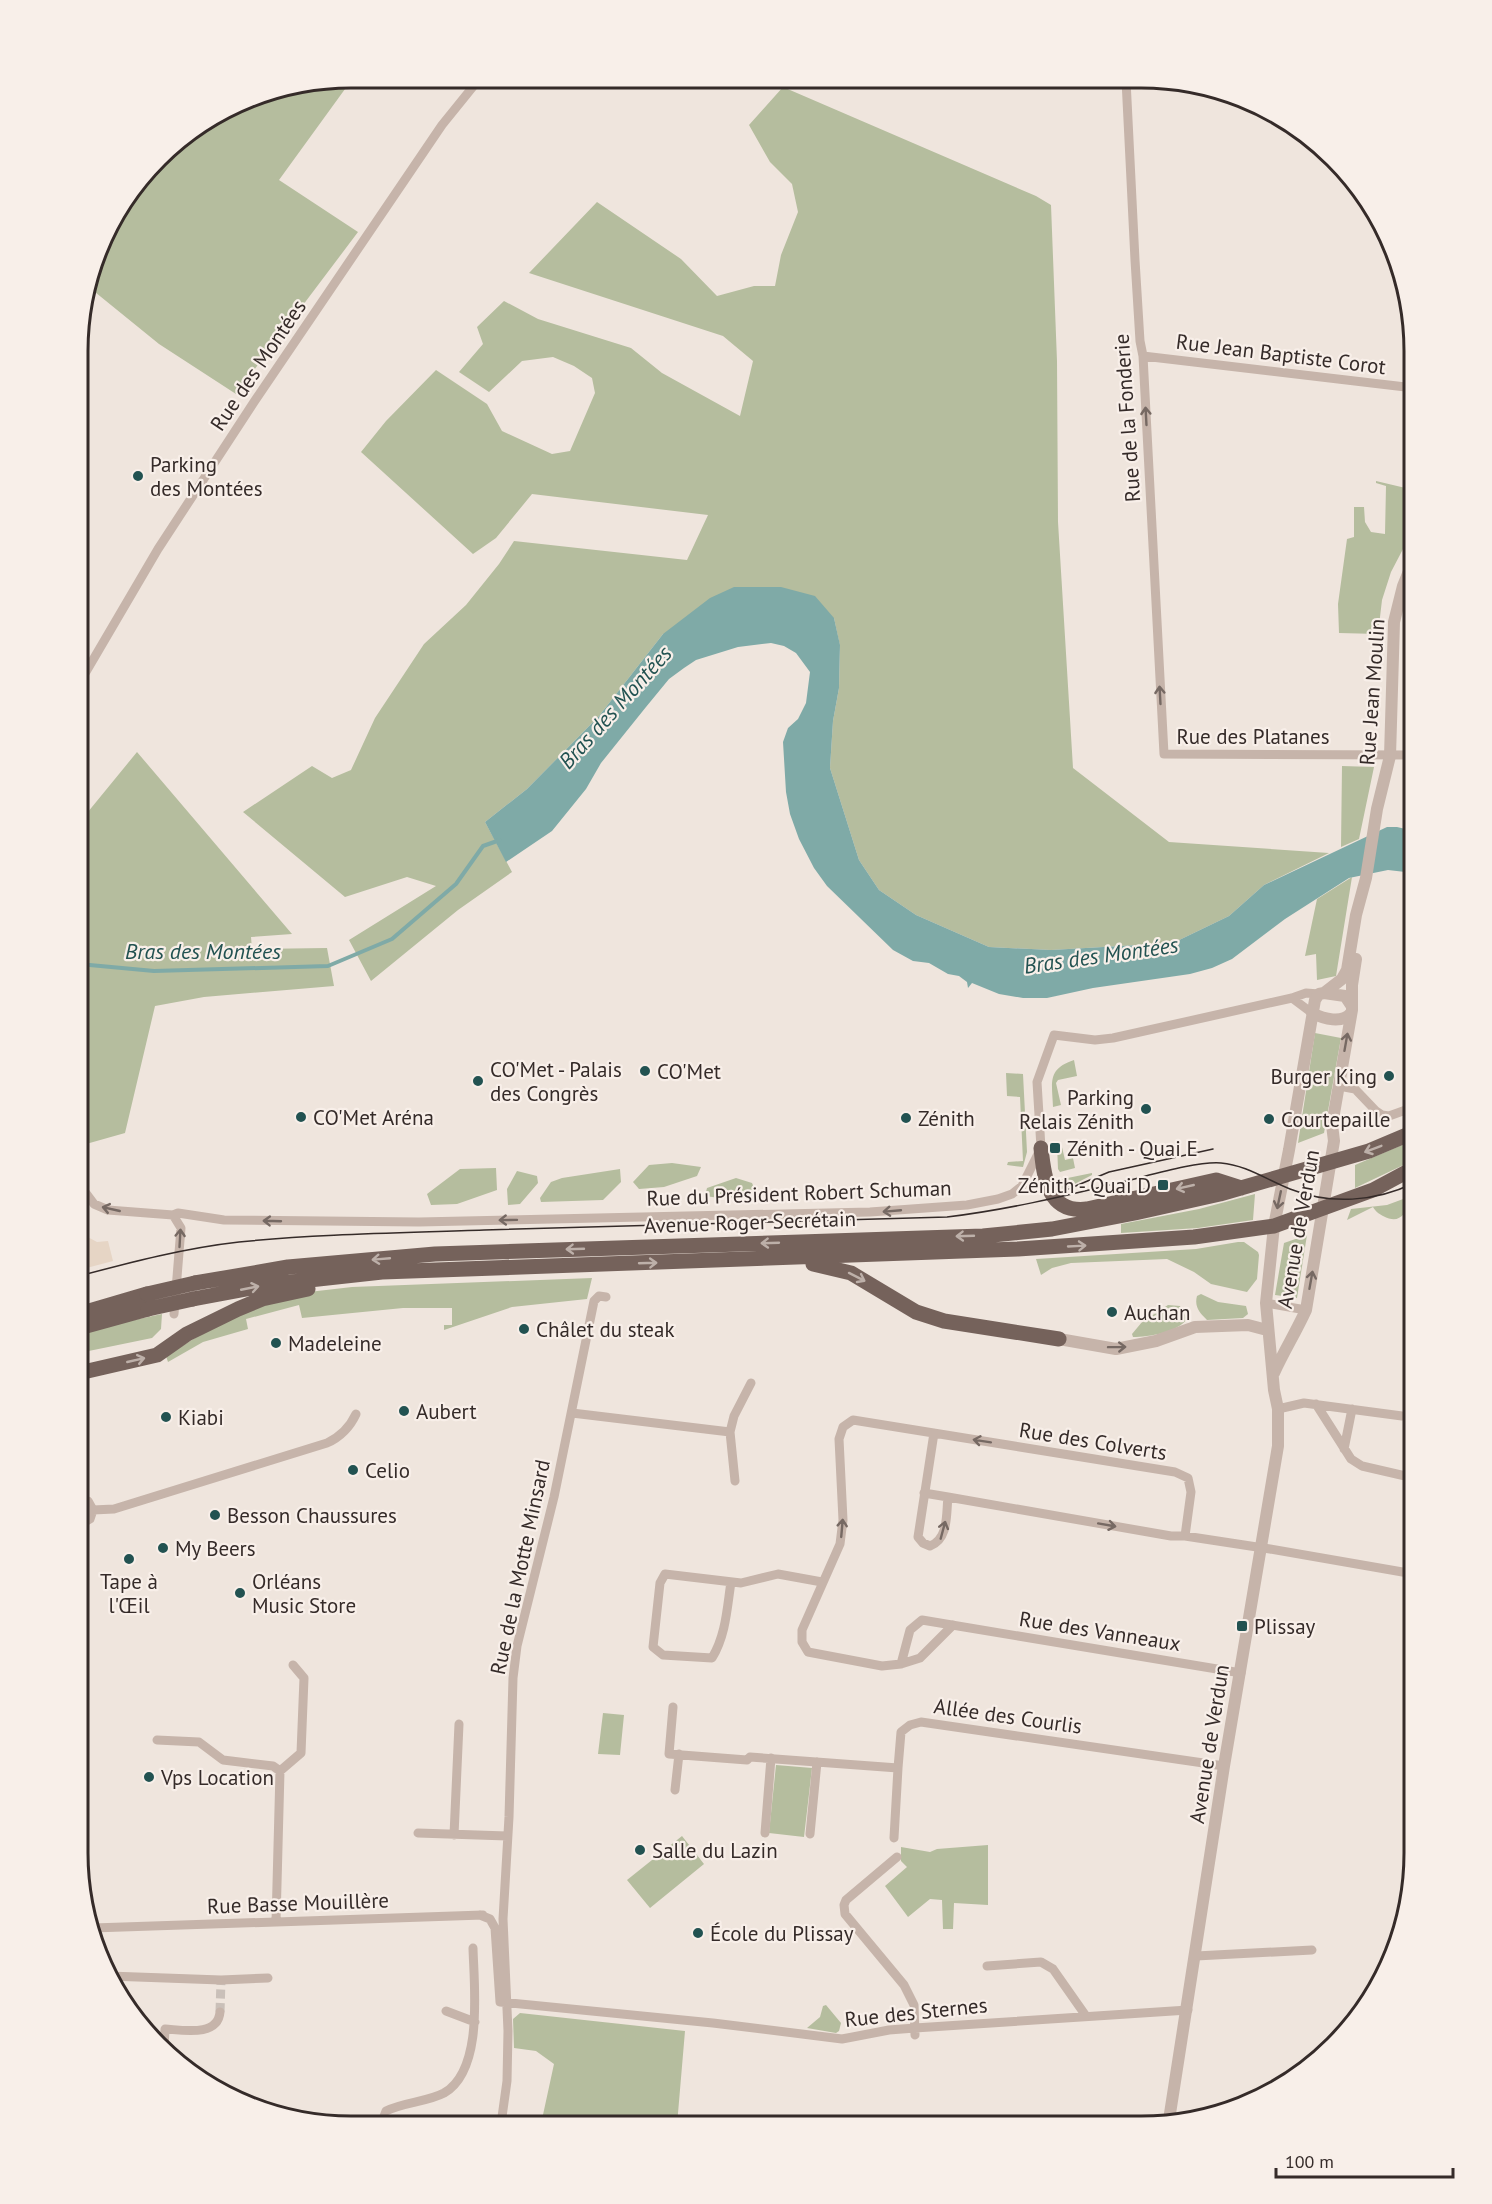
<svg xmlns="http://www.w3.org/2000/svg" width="1492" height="2204" font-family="'PT Sans',sans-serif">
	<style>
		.green { fill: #b5bd9e }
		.plaza { fill: #e6d5c5 }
		.water { fill: #7faaa7 }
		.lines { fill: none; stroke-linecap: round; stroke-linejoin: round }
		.stream { stroke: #7faaa7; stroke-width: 4 }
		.minor-tunnel { stroke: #cac0b9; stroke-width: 9; stroke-dasharray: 9 4.5; stroke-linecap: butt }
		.minor { stroke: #c6b4aa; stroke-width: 9 }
		.tertiary { stroke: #c6b4aa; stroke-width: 12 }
		.primary { stroke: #75625b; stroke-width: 15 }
		.tram { stroke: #352b29; stroke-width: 1.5 }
		.primary-bridge { stroke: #75625b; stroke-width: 15 }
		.oneway { stroke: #766963 }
		.oneway2 { stroke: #bdb0a9 }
		.poi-dot { fill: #225251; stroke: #f8efe9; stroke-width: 2 }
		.labels { text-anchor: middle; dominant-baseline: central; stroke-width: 4.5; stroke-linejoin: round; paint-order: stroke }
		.street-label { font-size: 21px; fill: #352b29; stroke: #f8efe9 }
		.poi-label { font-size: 21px; fill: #352b29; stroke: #f8efe9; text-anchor: start }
		.water-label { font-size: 22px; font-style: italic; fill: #225251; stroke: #f8efe9 }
		.rim { fill: none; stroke: #352b29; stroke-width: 3 }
	</style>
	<rect width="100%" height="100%" fill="#efe5dd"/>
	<!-- green -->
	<path class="green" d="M353,78L279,180L358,232L236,394L159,344L90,288L114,215L171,146L263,93Z
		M783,87L1036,196L1051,205L1057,361L1058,522L1073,768L1169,842L1329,853L1264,885L1229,916L1173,943L1051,950L989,947L916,915L879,890L859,860L830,768L833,721L839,688L840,646L834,618L663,634L599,716L527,789L485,822L512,872L458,910L371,981L349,940L436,886L407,877L345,897L243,812L312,766L332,778L351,770L375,718L424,644L466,605L499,564L514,541L687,560L708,515L532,494L496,538L473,554L361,452L386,421L436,370L487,404L502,431L552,454L570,451L595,393L592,378L574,366L553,357L522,361L489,392L459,372L483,344L477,327L504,301L538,319L631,348L662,373L740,416L753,361L723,336L529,273L597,202L681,259L717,296L754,286H775L781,255L798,212L792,184L770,162L749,125Z
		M1376,481L1414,490V528L1391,572L1382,600L1378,634L1339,633L1338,604L1347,539L1354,537V507H1364L1365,522L1371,532L1385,534L1386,486L1376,483Z
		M137,752L292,934L251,937L252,949L327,948L334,986L204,997L155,1006L125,1133L79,1146L80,819L83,818Z
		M1342,766L1374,767L1359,839L1341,847Z
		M1352,877L1336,976L1317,980L1316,954L1305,956L1317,899Z
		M1315,1033L1341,1038L1324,1133L1298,1143Z
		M1074,1060L1077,1076L1058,1080L1056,1083L1061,1105L1053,1107C1052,1082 1047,1069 1074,1060Z
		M1006,1073L1023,1074L1027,1152L1023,1167L1007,1165L1008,1162L1023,1161L1020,1097L1007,1096Z
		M1414,1140V1160L1355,1188V1165Z
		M1061,1143L1065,1160L1073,1158L1075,1168L1060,1172L1058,1169L1057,1144Z
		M672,1163L701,1167L697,1176L664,1187L639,1189L633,1182L649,1165Z
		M496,1168L497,1190L457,1204L431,1205L427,1194L460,1169Z
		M620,1169L621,1182L603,1200L541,1202L540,1198L551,1182L562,1178Z
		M517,1171L537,1176L538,1183L520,1204L508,1205L507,1189Z
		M1092,1173V1175L1057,1193L1053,1181Z
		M736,1178L752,1183L755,1190L727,1199L705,1196L707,1188Z
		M1255,1194L1253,1220L1198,1228L1121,1233V1224L1199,1209Z
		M1414,1195V1202C1403,1214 1400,1225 1383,1216C1378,1213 1376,1212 1373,1207L1347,1220L1351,1209L1387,1205Z
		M1307,1235L1297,1298L1275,1295L1284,1243Z
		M1238,1242H1244L1258,1252L1259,1255L1257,1279L1247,1292L1211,1284L1194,1272L1167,1259L1071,1263L1052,1268L1041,1275L1036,1259L1196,1249Z
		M592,1278L587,1299L512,1307L444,1330V1325H452V1308H403L302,1318L299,1305L246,1319L248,1329L203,1342L168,1362L166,1356L242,1309L300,1293L352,1287Z
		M1201,1294L1218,1302L1246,1306L1248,1314L1243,1318L1207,1320C1200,1313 1194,1307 1197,1296Z
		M1168,1305L1180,1306L1187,1319C1178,1332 1149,1337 1133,1337L1132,1334L1142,1322Z
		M162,1314L161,1329L152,1338L79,1353V1335L120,1323Z
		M603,1713L624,1715L620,1755L598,1754Z
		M776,1765L812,1768L804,1837L769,1833Z
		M682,1836L704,1864L650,1908L627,1880Z
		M988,1845V1905L954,1903L953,1929H943L942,1900L930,1899L908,1917L885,1886L907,1867L901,1861V1847L930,1852L937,1849Z
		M826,2005L841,2023L839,2031L836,2033L807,2028L820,2017L823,2006Z
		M520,2013L685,2031L677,2125L541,2124L554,2064L536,2051L514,2048L513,2019Z"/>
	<!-- plaza -->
	<path class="plaza" d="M82,1234L97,1242L108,1241L113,1261L79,1270V1241Z"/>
	<!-- water -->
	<path class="water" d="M734,587H781L815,596L834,618L840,645L839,688L833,721L830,768L859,860L879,890L916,915L989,947L1051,950L1173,943L1229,916L1264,885L1387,827H1397L1414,831V873L1388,870L1349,878L1285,919L1232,959L1212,968L1190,974L1093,988L1047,998H1023L999,994L972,983L968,988L967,982L959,976L948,974L929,963L913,961L893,950L827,886L814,868L799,839L790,814L786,792L783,742L788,728L798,719L806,703L810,672L796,653L784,646L771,643L738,647L696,660L684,668L669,679L646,707L601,763L586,789L552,831L506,862L485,822L527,789L599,716L663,634L710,598Z"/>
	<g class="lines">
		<!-- stream -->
		<path class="stream" d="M79,964L154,971L328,966L392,939L456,884L483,846L500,840"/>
		<!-- minor-tunnel -->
		<path class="minor-tunnel" d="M220,2012L221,1980"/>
		<!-- minor -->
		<path class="minor" d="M1126,80L1135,260L1140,341L1143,356L1164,754L1414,755
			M1143,356L1414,388
			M80,682L158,549L254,402L442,125L480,78
			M1292,998L1312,1013
			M1339,1086L1355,1089L1376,1111L1382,1115L1389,1116L1414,1107
			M82,1188L94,1204L108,1210L173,1215L178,1213L224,1220L419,1222L870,1212L967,1205L998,1199L1012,1194L1022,1186L1041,1148L1037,1082L1054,1035L1095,1040L1113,1038L1292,998L1306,993L1319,994
			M79,1192L82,1188L79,1176
			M173,1215L181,1228L174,1314
			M1266,1303L1306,1310
			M1316,1404L1351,1459L1362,1466L1414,1478
			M1278,1409L1304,1403L1402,1416
			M572,1413L730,1432
			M934,1433L918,1537L923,1543L930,1546C949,1539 946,1514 948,1497L1171,1536H1185L1270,1549L1414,1574
			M1344,1449L1352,1409
			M735,1481L730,1432L734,1416L751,1383
			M924,1493L948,1497
			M93,1510L114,1509L327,1443C340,1437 350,1427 356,1414
			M79,1521L85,1522L90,1519L93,1510L88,1501L79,1500
			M1185,1536L1191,1492L1188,1478L1175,1472L853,1420L843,1427L839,1439L843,1520L840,1544L802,1630V1642L808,1652L882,1666L901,1664L910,1630L922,1620L1241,1673
			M731,1582C727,1608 726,1635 712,1658L663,1655L653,1647L660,1583L665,1574L741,1583L778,1574L822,1582
			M901,1664L920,1658L953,1625
			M673,1707L669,1754L747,1760L750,1757L898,1768L901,1732L910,1725L921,1722L1224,1766
			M157,1740L199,1742L223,1760L273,1766L280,1771L276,1922
			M280,1771L301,1753L304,1678L293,1665
			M675,1790L679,1754
			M418,1833L507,1836
			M765,1833L771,1758
			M810,1834L817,1762
			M454,1835L459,1724
			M894,1838L898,1768
			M897,1857L846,1900L844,1905L845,1914L904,1985L914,2005L915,2035
			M480,1915L490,1919L495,1928L500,2002L713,2023L842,2039L889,2030L915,2028L1188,2010
			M93,1928L483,1915
			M1196,1956L1312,1950
			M987,1966L1041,1962L1053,1969L1086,2016
			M109,1976L221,1980L268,1978
			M446,2011L475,2022
			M164,2049L165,2029C183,2030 218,2037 220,2012
			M381,2124L386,2111C404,2102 427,2102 444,2093C484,2070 474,1987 473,1948
			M501,2124L507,2081L508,2031L503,1919L509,1817L513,1678L517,1646L554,1497L594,1301L599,1296L606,1297"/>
		<!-- tertiary -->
		<path class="tertiary" d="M1324,993L1345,996L1351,1005
			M1312,1013C1324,1019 1342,1024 1351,1013
			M1059,1339L1116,1349L1156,1341L1195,1327L1248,1325L1267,1330
			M1274,1373C1284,1351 1296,1332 1306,1310L1334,1141L1332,1125L1352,1010V985L1356,959
			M1169,2120L1224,1766L1278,1446V1409L1274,1390L1266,1303L1274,1226L1289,1150L1315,1000L1319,994L1324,993L1342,979L1347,970L1356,915L1366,878L1377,809L1390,756L1394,622L1403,586L1414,559"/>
		<!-- primary -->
		<path class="primary" d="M1041,1148C1044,1178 1048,1214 1087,1209L1216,1180L1241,1188
			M813,1264L851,1273L916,1312L944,1321L1059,1339
			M195,1283L288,1267L435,1254L983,1236L1052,1229L1135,1213L1220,1194L1369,1151L1414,1132
			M193,1299L273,1284L382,1272L1018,1249L1194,1237L1274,1226L1373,1190L1414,1168
			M79,1314L147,1294
			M79,1328L148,1309
			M79,1373L157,1355L187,1334L238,1309L262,1299L308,1289"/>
		<!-- tram -->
		<path class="tram" d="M1066,1190L1109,1172L1213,1149
			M79,1276C132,1262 185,1248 239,1242C320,1234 402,1233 484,1230C638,1225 793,1222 947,1217C1005,1210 1061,1197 1118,1183C1145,1177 1195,1161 1221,1163C1246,1165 1267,1180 1290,1189C1330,1205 1375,1202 1414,1183"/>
		<!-- primary-bridge -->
		<path class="primary-bridge" d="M147,1294L195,1283
			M148,1309L193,1299"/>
	</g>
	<!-- one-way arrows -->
	<defs><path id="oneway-shaft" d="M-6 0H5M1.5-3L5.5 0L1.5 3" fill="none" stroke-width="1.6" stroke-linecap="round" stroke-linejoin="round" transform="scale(1.5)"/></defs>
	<g class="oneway">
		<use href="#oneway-shaft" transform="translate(1146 416) rotate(-93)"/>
		<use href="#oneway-shaft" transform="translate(1160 695) rotate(-93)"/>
		<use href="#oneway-shaft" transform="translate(1346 1042) rotate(-80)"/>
		<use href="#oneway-shaft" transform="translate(1279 1200) rotate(102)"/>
		<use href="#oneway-shaft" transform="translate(111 1209) rotate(-167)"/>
		<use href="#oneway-shaft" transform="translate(892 1211) rotate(175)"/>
		<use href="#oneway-shaft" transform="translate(508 1220) rotate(179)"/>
		<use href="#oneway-shaft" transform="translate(272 1221) rotate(-178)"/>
		<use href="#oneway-shaft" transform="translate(180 1238) rotate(-87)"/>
		<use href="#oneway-shaft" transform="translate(1311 1280) rotate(-80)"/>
		<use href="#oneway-shaft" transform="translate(1117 1347) rotate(-1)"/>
		<use href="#oneway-shaft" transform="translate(982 1441) rotate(-171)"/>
		<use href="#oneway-shaft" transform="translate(1107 1525) rotate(10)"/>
		<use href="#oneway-shaft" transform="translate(842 1528) rotate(-85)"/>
		<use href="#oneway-shaft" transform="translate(943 1530) rotate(-75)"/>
	</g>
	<g class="oneway2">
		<use href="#oneway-shaft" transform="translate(1373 1149) rotate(159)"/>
		<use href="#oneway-shaft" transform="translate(1185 1187) rotate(167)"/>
		<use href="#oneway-shaft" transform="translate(965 1236) rotate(178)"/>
		<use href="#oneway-shaft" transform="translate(770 1243) rotate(178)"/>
		<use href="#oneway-shaft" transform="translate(1077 1246) rotate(-3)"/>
		<use href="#oneway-shaft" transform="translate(575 1249) rotate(178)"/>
		<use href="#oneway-shaft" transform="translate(381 1259) rotate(175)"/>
		<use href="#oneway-shaft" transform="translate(648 1263) rotate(-2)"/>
		<use href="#oneway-shaft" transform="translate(857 1277) rotate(27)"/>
		<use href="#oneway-shaft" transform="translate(250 1288) rotate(-11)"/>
		<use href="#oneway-shaft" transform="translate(136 1360) rotate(-13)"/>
	</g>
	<!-- markers -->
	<g class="poi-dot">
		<circle cx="138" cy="476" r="6"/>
		<circle cx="645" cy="1071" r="6"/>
		<circle cx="1389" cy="1076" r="6"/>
		<circle cx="478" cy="1081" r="6"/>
		<circle cx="1146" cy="1109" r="6"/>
		<circle cx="301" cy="1117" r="6"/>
		<circle cx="906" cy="1118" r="6"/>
		<circle cx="1269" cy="1119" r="6"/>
		<rect x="1049" y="1142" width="12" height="12" rx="3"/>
		<rect x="1157" y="1179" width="12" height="12" rx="3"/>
		<circle cx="1112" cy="1312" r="6"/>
		<circle cx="524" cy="1329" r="6"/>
		<circle cx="276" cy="1343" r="6"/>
		<circle cx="404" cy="1411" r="6"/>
		<circle cx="166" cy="1417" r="6"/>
		<circle cx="353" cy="1470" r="6"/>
		<circle cx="215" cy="1515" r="6"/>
		<circle cx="163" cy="1548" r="6"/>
		<circle cx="129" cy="1559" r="6"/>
		<circle cx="240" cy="1593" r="6"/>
		<rect x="1236" y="1620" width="12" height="12" rx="3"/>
		<circle cx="149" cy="1777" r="6"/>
		<circle cx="640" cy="1850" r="6"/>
		<circle cx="698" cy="1933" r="6"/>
	</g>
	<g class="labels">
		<!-- street labels -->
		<g class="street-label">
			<text transform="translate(1281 354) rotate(7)">Rue Jean Baptiste Corot</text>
			<text transform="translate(258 365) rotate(-56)">Rue des Montées</text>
			<text transform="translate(1127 418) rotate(-94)">Rue de la Fonderie</text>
			<text transform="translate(1372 692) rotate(-86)">Rue Jean Moulin</text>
			<text x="1253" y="736">Rue des Platanes</text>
			<text transform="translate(799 1193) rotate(-2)">Rue du Président Robert Schuman</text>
			<text transform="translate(750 1222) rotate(-2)">Avenue Roger Secrétain</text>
			<text transform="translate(1298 1229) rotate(-80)">Avenue de Verdun</text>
			<text transform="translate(1093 1441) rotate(9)">Rue des Colverts</text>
			<text transform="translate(520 1567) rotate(-78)">Rue de la Motte Minsard</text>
			<text transform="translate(1100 1631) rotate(9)">Rue des Vanneaux</text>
			<text transform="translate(1008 1716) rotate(8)">Allée des Courlis</text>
			<text transform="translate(1209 1744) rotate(-81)">Avenue de Verdun</text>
			<text transform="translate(298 1903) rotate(-2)">Rue Basse Mouillère</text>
			<text transform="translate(916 2012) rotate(-6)">Rue des Sternes</text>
		</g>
		<!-- poi labels -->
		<g class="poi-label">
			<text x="150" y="464">Parking<tspan x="150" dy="24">des Montées</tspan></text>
			<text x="490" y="1069">CO'Met - Palais<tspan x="490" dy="24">des Congrès</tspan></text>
			<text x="657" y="1071">CO'Met</text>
			<text x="1377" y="1076" text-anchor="end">Burger King</text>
			<text x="1134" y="1097" text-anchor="end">Parking<tspan x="1134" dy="24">Relais Zénith</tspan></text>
			<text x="313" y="1117">CO'Met Aréna</text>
			<text x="918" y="1118">Zénith</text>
			<text x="1281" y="1119">Courtepaille</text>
			<text x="1067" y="1148">Zénith - Quai E</text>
			<text x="1151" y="1185" text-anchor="end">Zénith - Quai D</text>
			<text x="1124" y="1312">Auchan</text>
			<text x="536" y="1329">Châlet du steak</text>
			<text x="288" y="1343">Madeleine</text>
			<text x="416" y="1411">Aubert</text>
			<text x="178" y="1417">Kiabi</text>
			<text x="365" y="1470">Celio</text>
			<text x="227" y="1515">Besson Chaussures</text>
			<text x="175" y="1548">My Beers</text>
			<text x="129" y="1581" text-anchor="middle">Tape à<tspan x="129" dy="24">l'Œil</tspan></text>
			<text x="252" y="1581">Orléans<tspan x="252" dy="24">Music Store</tspan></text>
			<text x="1254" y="1626">Plissay</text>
			<text x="161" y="1777">Vps Location</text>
			<text x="652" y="1850">Salle du Lazin</text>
			<text x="710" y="1933">École du Plissay</text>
		</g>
		<!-- water labels -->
		<g class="water-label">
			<text transform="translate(615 707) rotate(-48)">Bras des Montées</text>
			<text x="203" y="951">Bras des Montées</text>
			<text transform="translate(1101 955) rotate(-8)">Bras des Montées</text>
		</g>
	</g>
	<!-- crop -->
	<path d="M0 0H1492V2204H0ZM351 88H1141A263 263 0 0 1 1404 351V1853A263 263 0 0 1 1141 2116H351A263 263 0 0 1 88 1853V351A263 263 0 0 1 351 88Z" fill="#f8efe9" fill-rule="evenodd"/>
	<path class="rim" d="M351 88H1141A263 263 0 0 1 1404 351V1853A263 263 0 0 1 1141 2116H351A263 263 0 0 1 88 1853V351A263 263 0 0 1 351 88Z"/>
	<!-- scale -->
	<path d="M1276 2168v9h177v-9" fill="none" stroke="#352b29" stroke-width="3"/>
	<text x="1285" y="2168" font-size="18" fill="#352b29" stroke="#f8efe9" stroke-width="4.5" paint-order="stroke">100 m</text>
</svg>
